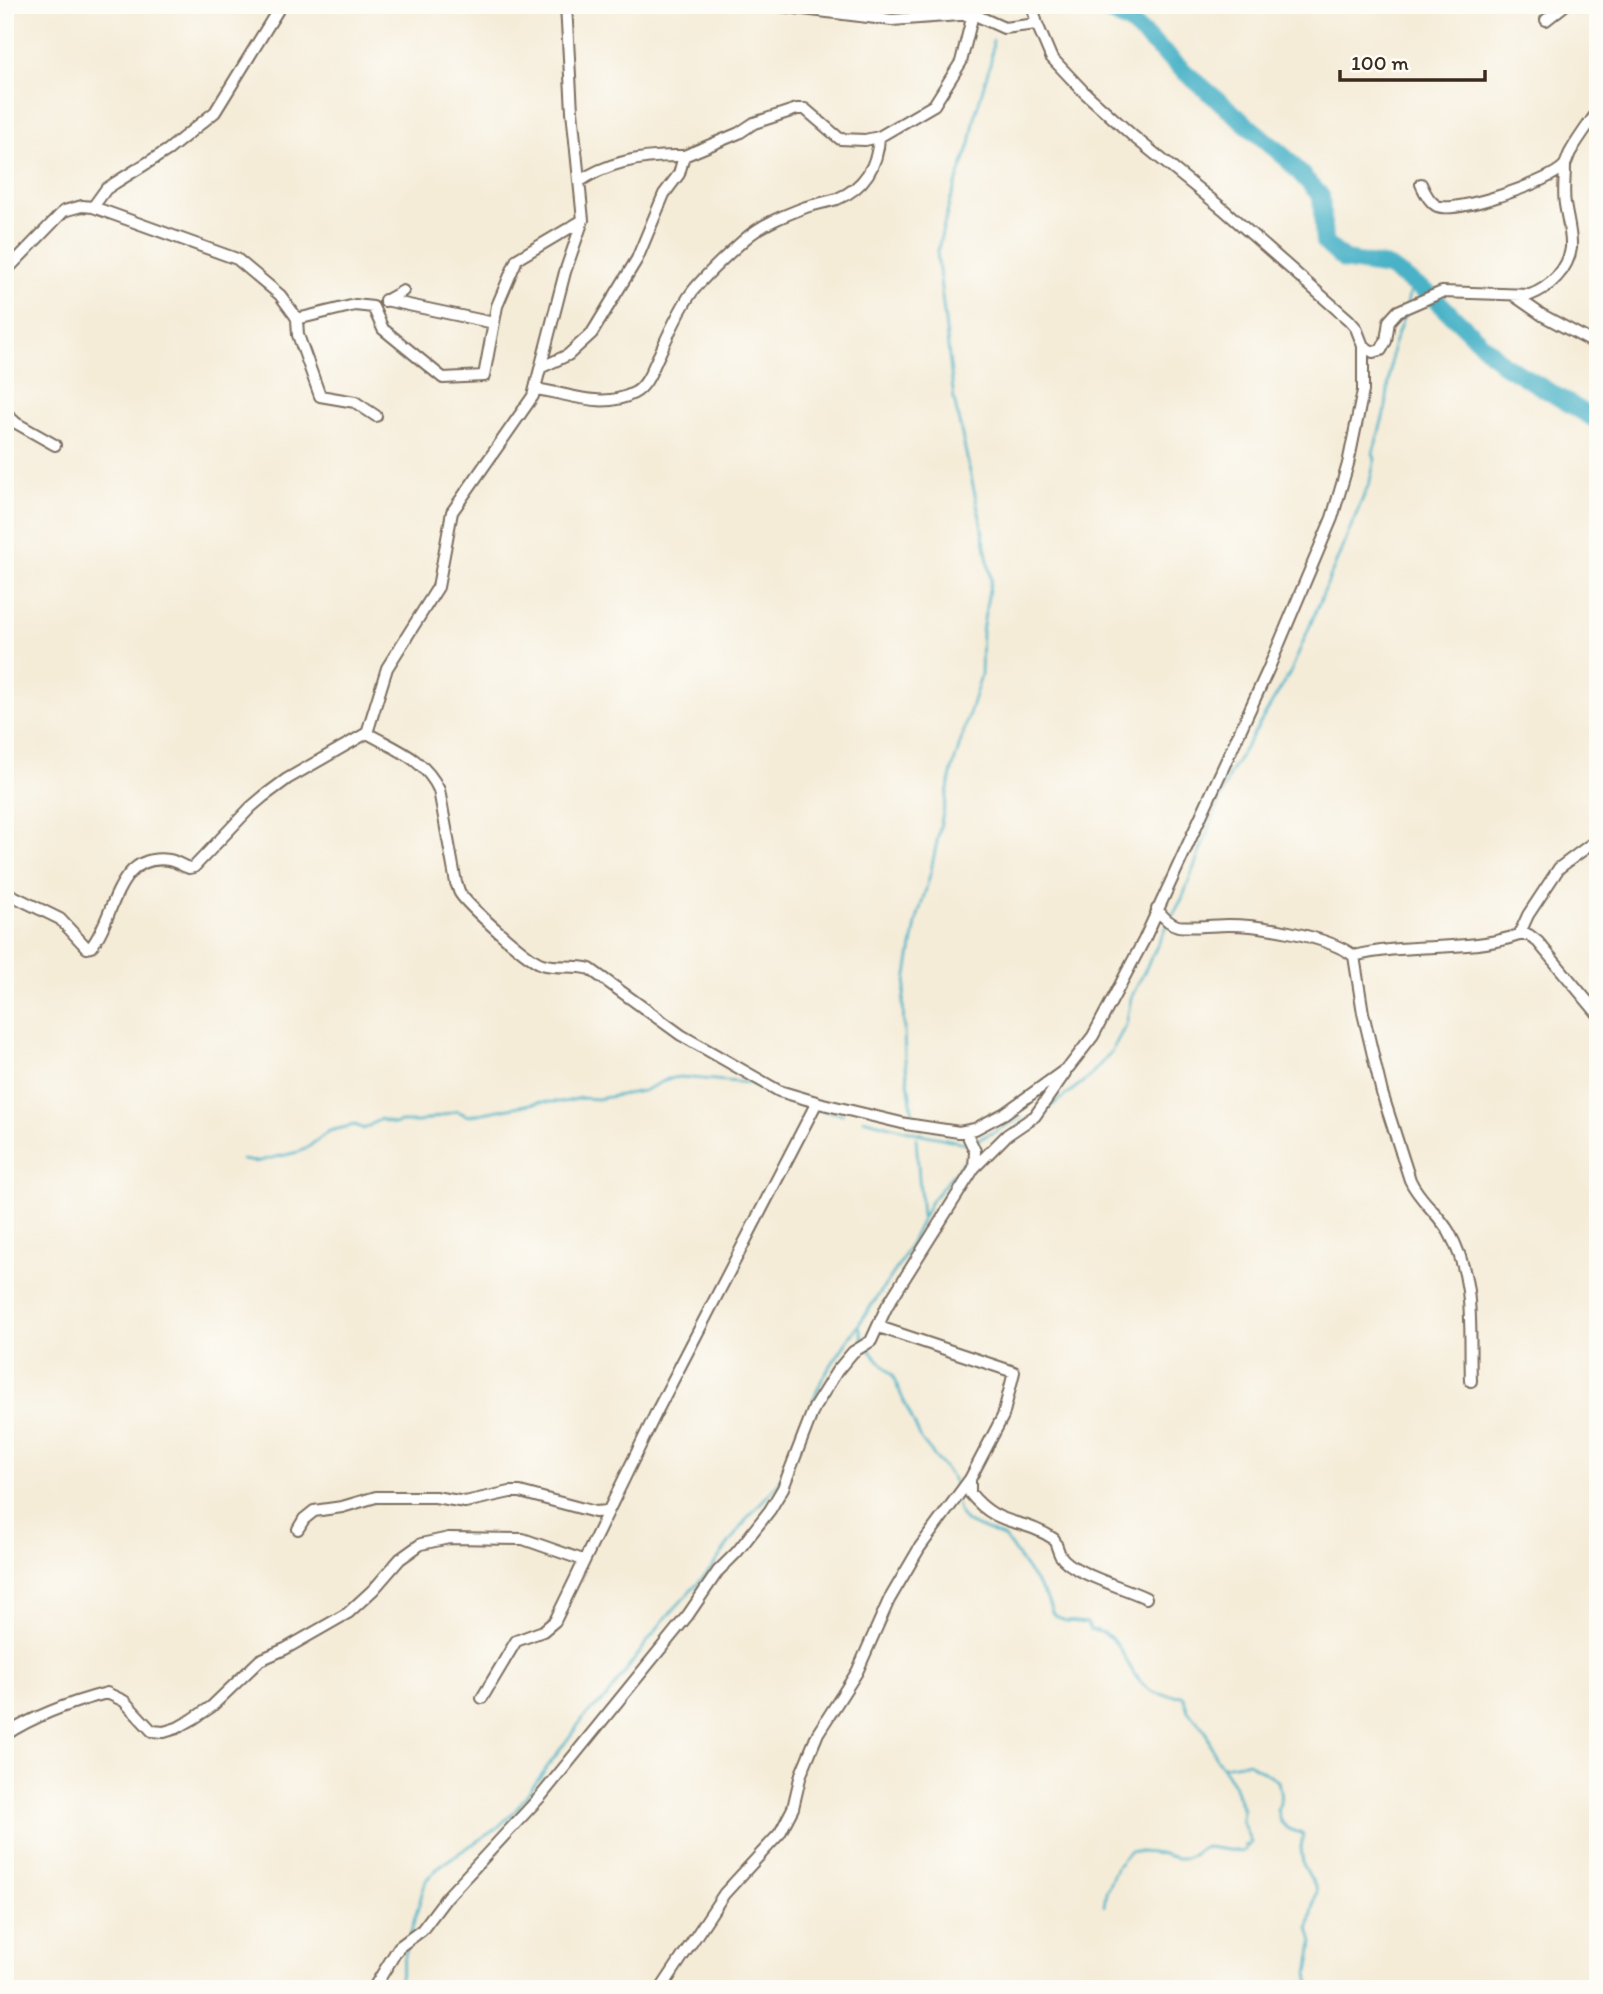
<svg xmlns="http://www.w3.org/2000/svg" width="1603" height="1994" font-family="Itim,sans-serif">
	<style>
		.water { fill: #48b2c7; stroke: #426e72; stroke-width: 2 }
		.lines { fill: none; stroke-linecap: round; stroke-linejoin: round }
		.stream { stroke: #48b2c7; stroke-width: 2.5 }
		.river { stroke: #48b2c7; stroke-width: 18 }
		.street-casing { stroke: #7c6e5f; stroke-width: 14 }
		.street { stroke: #fff; stroke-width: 10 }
	</style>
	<rect width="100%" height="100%" fill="#fdfcf7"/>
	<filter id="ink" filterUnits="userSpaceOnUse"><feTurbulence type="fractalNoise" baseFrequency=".0143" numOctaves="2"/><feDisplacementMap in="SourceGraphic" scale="14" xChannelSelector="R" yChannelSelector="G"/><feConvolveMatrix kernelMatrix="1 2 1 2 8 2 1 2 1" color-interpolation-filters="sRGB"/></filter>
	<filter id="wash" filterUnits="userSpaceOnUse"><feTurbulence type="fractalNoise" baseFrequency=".00686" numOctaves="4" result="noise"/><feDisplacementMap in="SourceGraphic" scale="28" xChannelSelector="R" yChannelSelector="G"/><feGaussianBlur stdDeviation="1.57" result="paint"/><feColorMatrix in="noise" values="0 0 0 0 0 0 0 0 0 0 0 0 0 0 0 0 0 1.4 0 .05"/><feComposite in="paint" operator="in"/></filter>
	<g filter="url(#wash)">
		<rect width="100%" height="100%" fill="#f5ecd8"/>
		<!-- water -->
		<path class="water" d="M869,5H987V7L915,10Z"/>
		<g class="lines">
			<!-- stream -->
			<path class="stream" d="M1407,303L1412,283
				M1171,918L1182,899L1229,775L1291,671L1370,481L1375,459L1373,453L1386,407L1393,346L1405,313
				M819,1110L843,1114
				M1041,1114L1088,1078L1111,1052L1126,1025L1131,998L1168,924
				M913,1116L905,1060L903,1003L907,975L916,923L930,875L952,770L981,675L982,631L991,578L981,522L954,399L937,253L950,201L970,144L976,112L991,61L993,40
				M863,1119L917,1133L965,1143
				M916,1138L922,1217
				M975,1141L1023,1118
				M242,1160L255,1162L298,1152L307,1148L329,1131L355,1125L364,1129L380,1119L394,1124L401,1122H419L457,1111L468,1116L540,1102H564L581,1098L597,1099L643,1091L668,1079L680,1077L749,1083L770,1095L809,1106
				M859,1326L864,1343
				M868,1348L892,1375L922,1441L953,1479L956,1493
				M813,1400L823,1377L901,1262L931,1201L964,1161L970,1158
				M957,1503L960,1514L965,1521L1005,1538L1046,1597L1053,1614L1065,1621L1087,1623L1090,1630C1126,1632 1123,1674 1150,1690C1159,1696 1172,1695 1183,1696L1188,1711L1205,1730L1215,1756L1234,1784L1243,1810L1242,1821L1251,1842L1248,1846L1245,1845V1850L1241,1852L1207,1847L1199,1849L1193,1855L1185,1858H1176L1163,1854L1130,1851L1117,1866L1106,1892L1104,1906
				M1222,1766L1248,1762L1278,1781C1280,1790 1283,1802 1277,1810L1280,1821L1288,1829L1303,1834L1301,1848L1303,1864L1317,1890L1309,1928L1313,1942L1308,1974L1311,1989
				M410,1935L426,1880L441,1865L497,1828L515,1811L584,1717L606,1698L662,1622L710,1570L749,1516L777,1485L784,1471
				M397,1989L408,1944"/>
			<!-- river -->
			<path class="river" d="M1096,5L1131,23L1186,73L1286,158L1321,196L1324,242L1344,260L1388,267L1432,296L1503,364L1598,421"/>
		</g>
	</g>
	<g filter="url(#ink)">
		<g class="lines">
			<defs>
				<path id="street" d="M771,5L892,20L973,14L1004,28L1037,24
					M1546,20L1565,5
					M684,156L739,133L754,123L797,109H805L840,139L865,140L879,137L934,105L961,62L973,14
					M1421,184C1424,191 1429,202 1437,206C1456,214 1550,182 1564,166C1567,163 1568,155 1571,151C1579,137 1589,124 1598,111
					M93,207L106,189L115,183L168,150L215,112L281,5
					M5,272L60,215L64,211L82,206L93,207L237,259L280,295L294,314L297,319L298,335L320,396L355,402L376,416
					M1513,295L1542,315L1598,345
					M385,300L494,323
					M385,301L403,291
					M297,319L355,305L373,307L383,329L443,378L484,376L497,306L517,259L583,220
					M1363,346L1373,352L1381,350L1386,341L1389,321L1398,311L1442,292L1530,295C1549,288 1568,270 1571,248C1572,234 1567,218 1565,204C1563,192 1565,178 1565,166
					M542,367L568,355L592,333L637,259L664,194L679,174L684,156C647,155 611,160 580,181
					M535,389C568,393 602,410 634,393C648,386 653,366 660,353C669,333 679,310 692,292C707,273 727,255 745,239C762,224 785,215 806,207C816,204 827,202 837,199C864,188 878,165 879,137
					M5,413L16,423L55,445
					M367,733C395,749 425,759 439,790L456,883C458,886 458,890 460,893C468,906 528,960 542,964C558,969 574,964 590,969L681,1035L779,1091L823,1104L906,1124L959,1132L975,1129L1005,1113L1069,1067L1093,1036L1144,940L1268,670L1332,518L1348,464L1363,391V346L1356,328L1349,320L1223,209L1134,137L1084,92L1051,57L1037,24L1032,5
					M5,892L60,919L87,948L91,947C115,919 115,852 169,860C176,861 182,866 189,868L194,867L251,807L264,796L287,779L367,733L387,668L438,587L452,512L533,396L565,272L583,220L572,111L566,5
					M1157,909C1162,916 1170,924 1178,926C1188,928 1216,925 1228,925C1261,925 1328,936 1354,956L1363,1013L1382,1093L1410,1180C1419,1200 1438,1213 1449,1232C1476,1280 1469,1328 1471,1381
					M1519,935H1529L1538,942L1598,1014
					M1354,956C1407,942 1466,953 1519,935L1528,915L1559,868L1598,839
					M966,1132L975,1151L974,1168
					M880,1323L882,1328L1014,1372L1003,1416L970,1479V1493C999,1529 1022,1517 1054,1539C1056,1544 1058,1550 1060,1555C1072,1574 1124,1587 1146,1598
					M298,1529L304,1519L314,1511L342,1507L376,1497H435L465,1502L510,1492H520L595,1512L608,1511
					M482,1698L516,1641L543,1631L555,1621L656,1413L817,1102
					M5,1735C36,1715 72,1702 107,1693L124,1701L152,1731L164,1732L177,1728L193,1719L211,1707L260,1660L285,1649L348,1613L374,1589L400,1559L421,1544L449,1538L523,1539L583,1560
					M373,1989L399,1947L422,1930L447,1897L541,1796L688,1615L718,1571L737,1552L770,1510L783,1488L814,1408L837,1371L853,1352L871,1341L887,1306L974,1168L1007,1135L1035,1116L1065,1073
					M661,1989L724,1894L780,1833L793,1808L801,1774L818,1733L857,1672L889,1600L920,1547L970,1479"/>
			</defs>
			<!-- street casing -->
			<use href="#street" class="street-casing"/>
			<!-- street -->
			<use href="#street" class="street"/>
		</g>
	</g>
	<!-- margin -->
	<rect width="1603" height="1994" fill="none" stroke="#fdfcf7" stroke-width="28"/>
	<!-- scale -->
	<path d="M1340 70v10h145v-10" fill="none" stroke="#3b2a1e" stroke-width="3.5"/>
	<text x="1351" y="70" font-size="21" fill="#3b2a1e" stroke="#fdfcf7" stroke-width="5" paint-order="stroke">100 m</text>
</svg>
